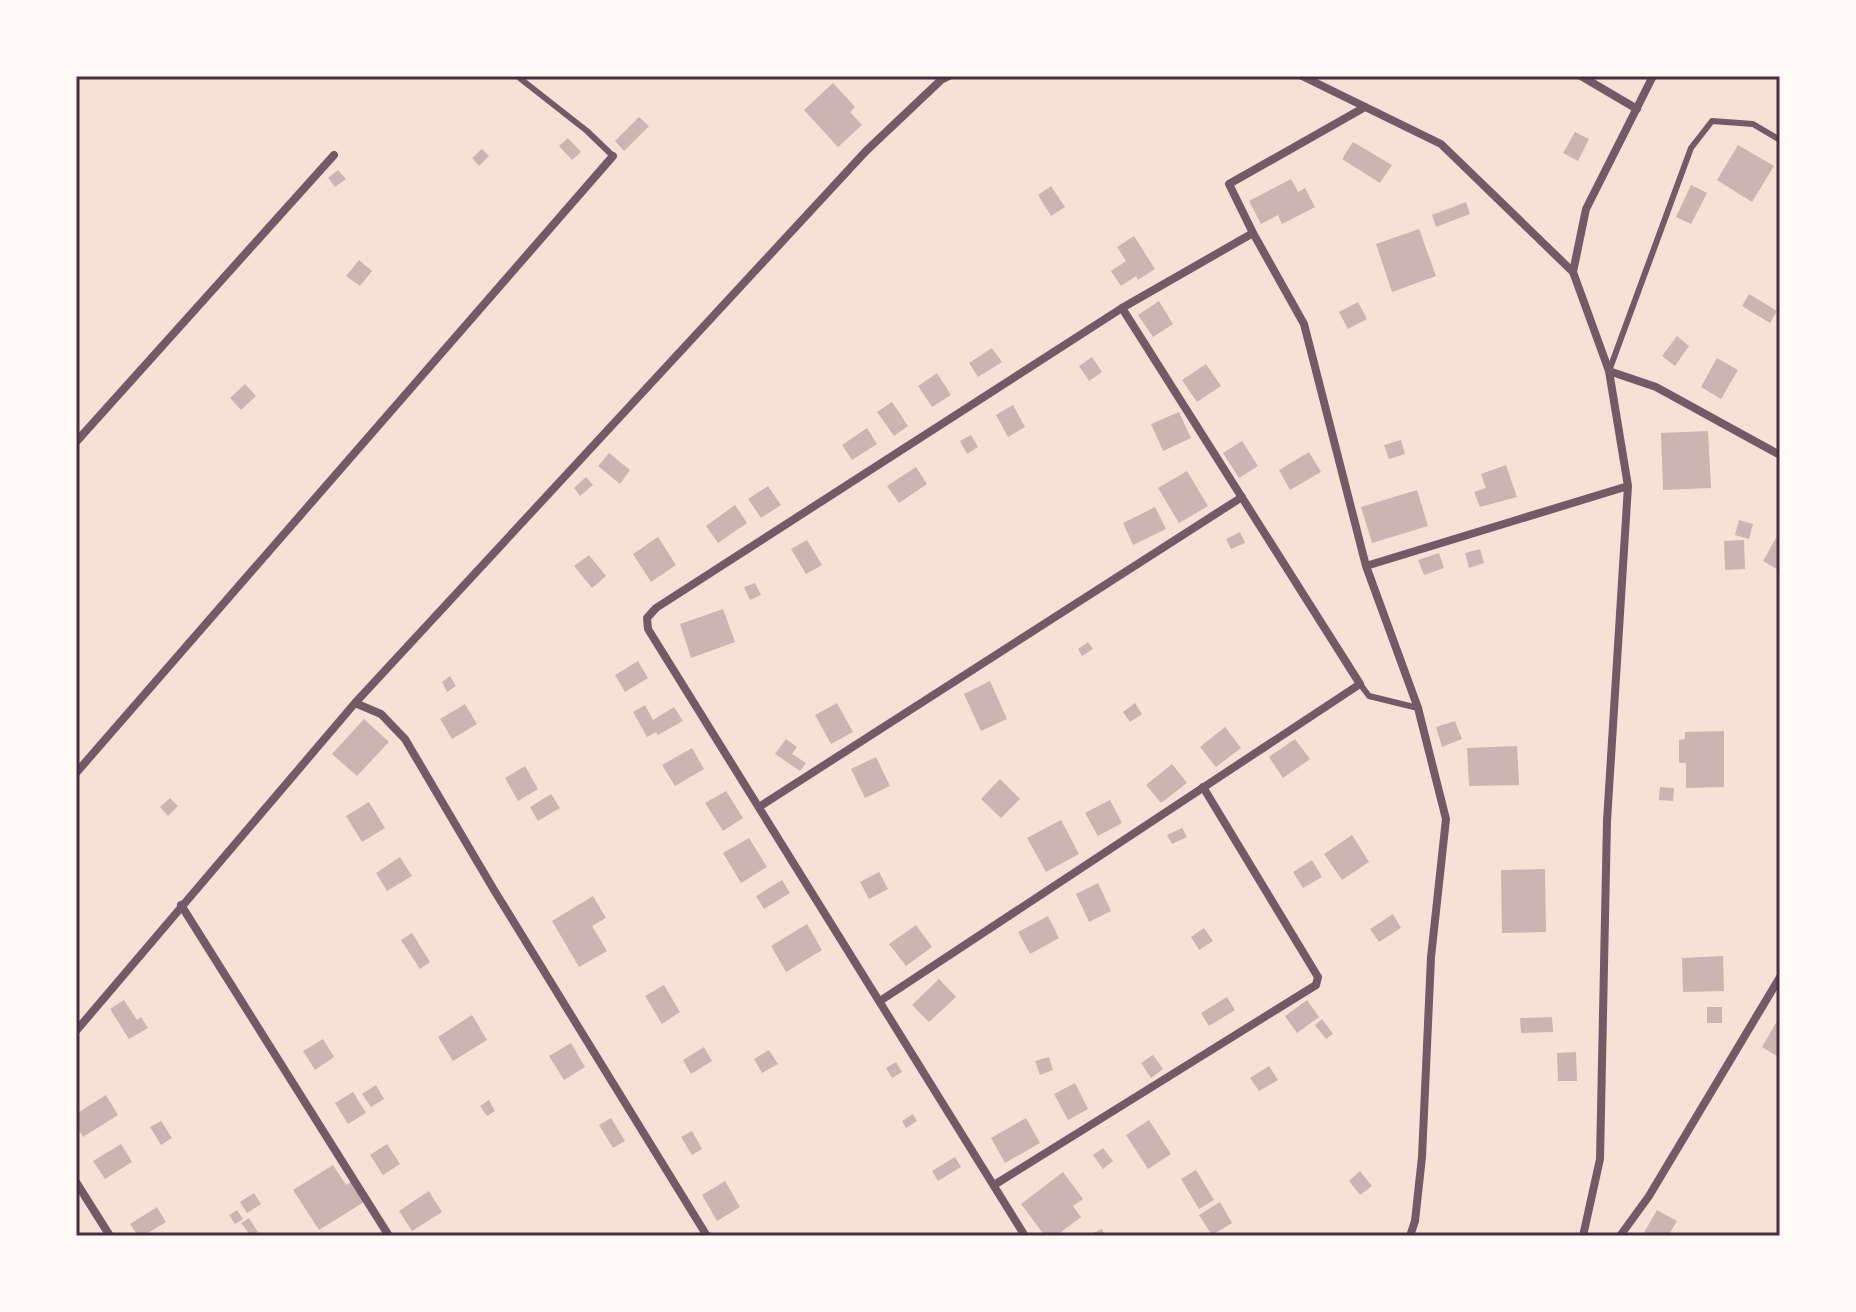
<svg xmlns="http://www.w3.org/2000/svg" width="1856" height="1312" font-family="'Playfair Display',serif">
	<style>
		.building { fill: #ccb4b1 }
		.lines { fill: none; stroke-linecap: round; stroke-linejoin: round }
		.service { stroke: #755966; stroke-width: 6 }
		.minor { stroke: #755966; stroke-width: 8 }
		.neatline { fill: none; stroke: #4a2c40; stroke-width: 3 }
	</style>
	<rect width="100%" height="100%" fill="#f7e1d7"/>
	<!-- building -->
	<path class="building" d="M833,83L855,107L850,112L862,125L838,147L804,110Z
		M639,117L649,126L624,151L615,141Z
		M1575,132L1589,139L1578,161L1563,153Z
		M568,138L581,152L572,160L559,146Z
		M1353,142L1392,165L1380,183L1342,159Z
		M1738,145L1774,166L1752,202L1717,180Z
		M482,149L489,156L479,166L472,158Z
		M338,170L346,179L335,187L328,178Z
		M1291,179L1298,192L1305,188L1315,207L1282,224L1278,215L1261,224L1249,201Z
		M1691,185L1707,193L1691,224L1676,217Z
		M1051,186L1065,207L1051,216L1038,195Z
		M1466,202L1470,214L1436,227L1432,215Z
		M1419,229L1436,276L1392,292L1376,244Z
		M1134,236L1155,269L1138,280L1136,276L1121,286L1111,271L1126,261L1117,247Z
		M359,260L372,271L360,286L346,276Z
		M1749,294L1777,311L1770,323L1742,306Z
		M1159,301L1173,324L1153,337L1138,315Z
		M1358,302L1367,319L1348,329L1339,312Z
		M1677,336L1689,346L1675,366L1662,356Z
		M992,348L1002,362L978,377L969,363Z
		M1092,357L1102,372L1089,381L1079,366Z
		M1717,358L1738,370L1721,399L1701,387Z
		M1206,364L1221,386L1197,402L1182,380Z
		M937,373L951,395L932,407L918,386Z
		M245,384L256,396L241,410L230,398Z
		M892,402L908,426L894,436L877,412Z
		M1013,405L1025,427L1008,437L996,415Z
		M1179,412L1191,438L1163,451L1151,424Z
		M867,428L877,444L852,460L842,445Z
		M1708,431L1711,488L1663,490L1661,433Z
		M971,435L978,447L967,454L960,441Z
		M1401,440L1405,454L1389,459L1384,445Z
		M1242,441L1258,466L1239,478L1223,453Z
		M1309,452L1321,472L1290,490L1279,470Z
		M609,453L630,470L620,484L598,466Z
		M1506,465L1517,497L1480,507L1474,492L1486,488L1481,474Z
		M916,467L927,484L899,503L887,486Z
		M1187,471L1208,506L1179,523L1158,488Z
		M586,477L593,485L580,496L574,488Z
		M768,486L781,505L761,518L748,499Z
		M1417,490L1428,526L1372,543L1361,507Z
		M735,505L747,523L718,543L706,526Z
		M1155,507L1166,529L1133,545L1123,523Z
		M1739,520L1753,524L1749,539L1735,535Z
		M1780,531V571L1763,561Z
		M1240,532L1245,543L1231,549L1226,539Z
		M658,537L676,565L651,582L633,554Z
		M807,540L822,565L806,574L791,549Z
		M1744,540L1745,569L1725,570L1724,541Z
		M1480,549L1484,563L1469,568L1465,553Z
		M1439,553L1444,568L1424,575L1418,560Z
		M589,555L606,576L592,588L574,566Z
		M755,583L761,595L750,600L744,587Z
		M723,609L735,642L691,658L680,624Z
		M1088,642L1093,649L1082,656L1078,649Z
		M638,661L648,678L625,692L615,675Z
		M450,676L456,686L447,692L442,682Z
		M990,681L1007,719L981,731L964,694Z
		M837,703L853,732L831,744L815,715Z
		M1135,703L1142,714L1130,722L1123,712Z
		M465,704L477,724L452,739L440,719Z
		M645,705L653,720L674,707L683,721L658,735L656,732L647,737L633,712Z
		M364,719L389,742L357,776L332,754Z
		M1455,721L1462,739L1442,747L1436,727Z
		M1225,727L1241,748L1216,767L1200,747Z
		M1724,731V787L1686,788V763H1679V740L1685,739V732Z
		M786,739L797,747L792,754L806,763L800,771L775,754Z
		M1295,739L1310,759L1283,778L1269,757Z
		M1517,746L1519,785L1469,786L1467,748Z
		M692,748L704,769L675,786L662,765Z
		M876,757L890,786L865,798L851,769Z
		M1172,764L1187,783L1161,803L1146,785Z
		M525,766L538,789L518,801L505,778Z
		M1000,779L1020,799L1001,818L981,799Z
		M1660,787L1674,788L1673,801L1659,800Z
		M726,791L743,818L723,831L705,803Z
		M551,794L560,808L538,821L530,807Z
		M170,798L178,806L168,816L160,807Z
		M1110,800L1122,823L1098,836L1085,813Z
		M369,802L385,828L362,842L346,816Z
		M1061,820L1079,854L1046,872L1027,838Z
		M1182,828L1187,837L1172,844L1167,835Z
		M1352,835L1369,862L1342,880L1324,854Z
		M749,838L767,867L741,883L723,853Z
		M400,857L412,876L387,891L376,873Z
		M1312,860L1322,877L1303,888L1293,872Z
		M1545,869L1546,932L1502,933L1501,870Z
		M879,872L888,889L869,899L860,882Z
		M782,880L790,893L764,909L756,896Z
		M1098,883L1111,911L1089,922L1076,894Z
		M593,896L606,918L592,926L607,951L579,967L552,921Z
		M1393,914L1401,928L1379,942L1370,929Z
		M1048,916L1059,938L1030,954L1018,932Z
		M807,924L822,950L786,972L771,946Z
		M916,925L932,947L906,966L889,944Z
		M1204,928L1213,941L1199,950L1191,937Z
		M412,933L430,962L420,969L401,940Z
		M1723,956L1724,991L1683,992L1682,958Z
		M939,979L956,997L929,1022L912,1005Z
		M664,985L680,1012L662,1024L645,996Z
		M1227,997L1235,1010L1209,1026L1201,1013Z
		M124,1000L137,1020L141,1017L148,1028L129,1039L110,1009Z
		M1307,1000L1319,1017L1297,1033L1285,1016Z
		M1707,1007H1722V1023H1707Z
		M472,1015L487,1040L453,1061L438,1037Z
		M1780,1016V1058L1762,1047Z
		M1552,1017L1553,1032L1521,1033L1520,1018Z
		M1322,1019L1333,1034L1326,1039L1315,1025Z
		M323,1039L334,1057L315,1070L303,1051Z
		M571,1043L585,1067L564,1080L549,1056Z
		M704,1047L712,1061L691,1074L683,1060Z
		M769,1050L778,1064L762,1073L754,1059Z
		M1576,1052L1577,1081H1558L1557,1053Z
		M1153,1055L1163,1069L1151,1078L1141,1063Z
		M1049,1057L1053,1070L1040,1075L1035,1061Z
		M896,1062L902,1072L892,1078L886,1068Z
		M1269,1066L1278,1080L1259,1091L1250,1078Z
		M1075,1083L1088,1109L1068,1120L1054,1094Z
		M376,1085L384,1099L371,1107L362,1094Z
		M353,1092L366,1113L348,1124L335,1103Z
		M106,1095L118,1115L83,1137L76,1125V1114Z
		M489,1100L495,1111L487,1116L480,1106Z
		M913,1114L917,1121L906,1128L902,1121Z
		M611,1118L625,1141L613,1148L599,1125Z
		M1026,1118L1040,1143L1005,1163L991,1138Z
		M1149,1120L1171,1154L1148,1169L1126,1135Z
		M161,1121L172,1138L161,1145L150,1127Z
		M692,1131L702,1149L692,1155L681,1137Z
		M121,1144L132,1162L105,1179L93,1161Z
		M387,1144L400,1164L383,1175L370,1155Z
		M1103,1148L1113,1161L1103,1169L1093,1155Z
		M955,1157L961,1167L938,1181L932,1171Z
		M333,1165L346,1185L351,1182L364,1202L319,1230L293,1190Z
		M1196,1170L1214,1200L1199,1209L1181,1179Z
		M1360,1171L1372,1186L1360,1195L1349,1181Z
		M1063,1172L1083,1199L1073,1206L1081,1217L1056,1236H1045L1021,1204Z
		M725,1181L740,1207L717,1221L702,1195Z
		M429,1191L442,1212L412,1231L399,1211Z
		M254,1193L261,1204L247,1213L240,1202Z
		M1220,1202L1232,1223L1212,1235L1199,1215Z
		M157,1207L166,1222L143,1236H138L130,1224Z
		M237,1210L243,1219L235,1224L229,1215Z
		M1657,1210L1677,1221L1668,1236H1642Z
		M249,1218L258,1232L251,1236L241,1223Z
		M1102,1229L1105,1236H1086Z"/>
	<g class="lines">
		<!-- service -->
		<path class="service" d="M517,76L587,131L613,156
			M1609,371L1691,148L1712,121L1753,124L1780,140
			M1360,684L1369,696L1418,708"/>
		<!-- minor -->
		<path class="minor" d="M1302,76L1441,144L1573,272
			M1581,76L1637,109
			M1365,107L1229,184L1253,233L1304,324L1366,566L1418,708L1446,819L1431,957L1422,1157L1415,1221L1410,1236
			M1609,371L1656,387L1780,455
			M76,442L334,155
			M1366,566L1628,486
			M355,703L381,714L405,739L494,890L707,1236
			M76,773L613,156
			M759,807L1242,497
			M181,905L389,1236
			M880,1001L1360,684L1122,308
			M76,1031L355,703L866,151L941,80L949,76
			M76,1182L110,1236
			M994,1185L1316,985L1318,977L1203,787
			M1025,1236L648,629L647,618L656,608L1122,308L1253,233
			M1583,1236L1600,1159L1607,821L1628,486L1609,371L1573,272L1586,209L1653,76
			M1620,1236L1649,1196L1780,977"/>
	</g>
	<!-- border -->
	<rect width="1856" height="1312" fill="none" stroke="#fffaf5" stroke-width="156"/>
	<rect x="78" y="78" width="1700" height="1156" class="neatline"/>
</svg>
